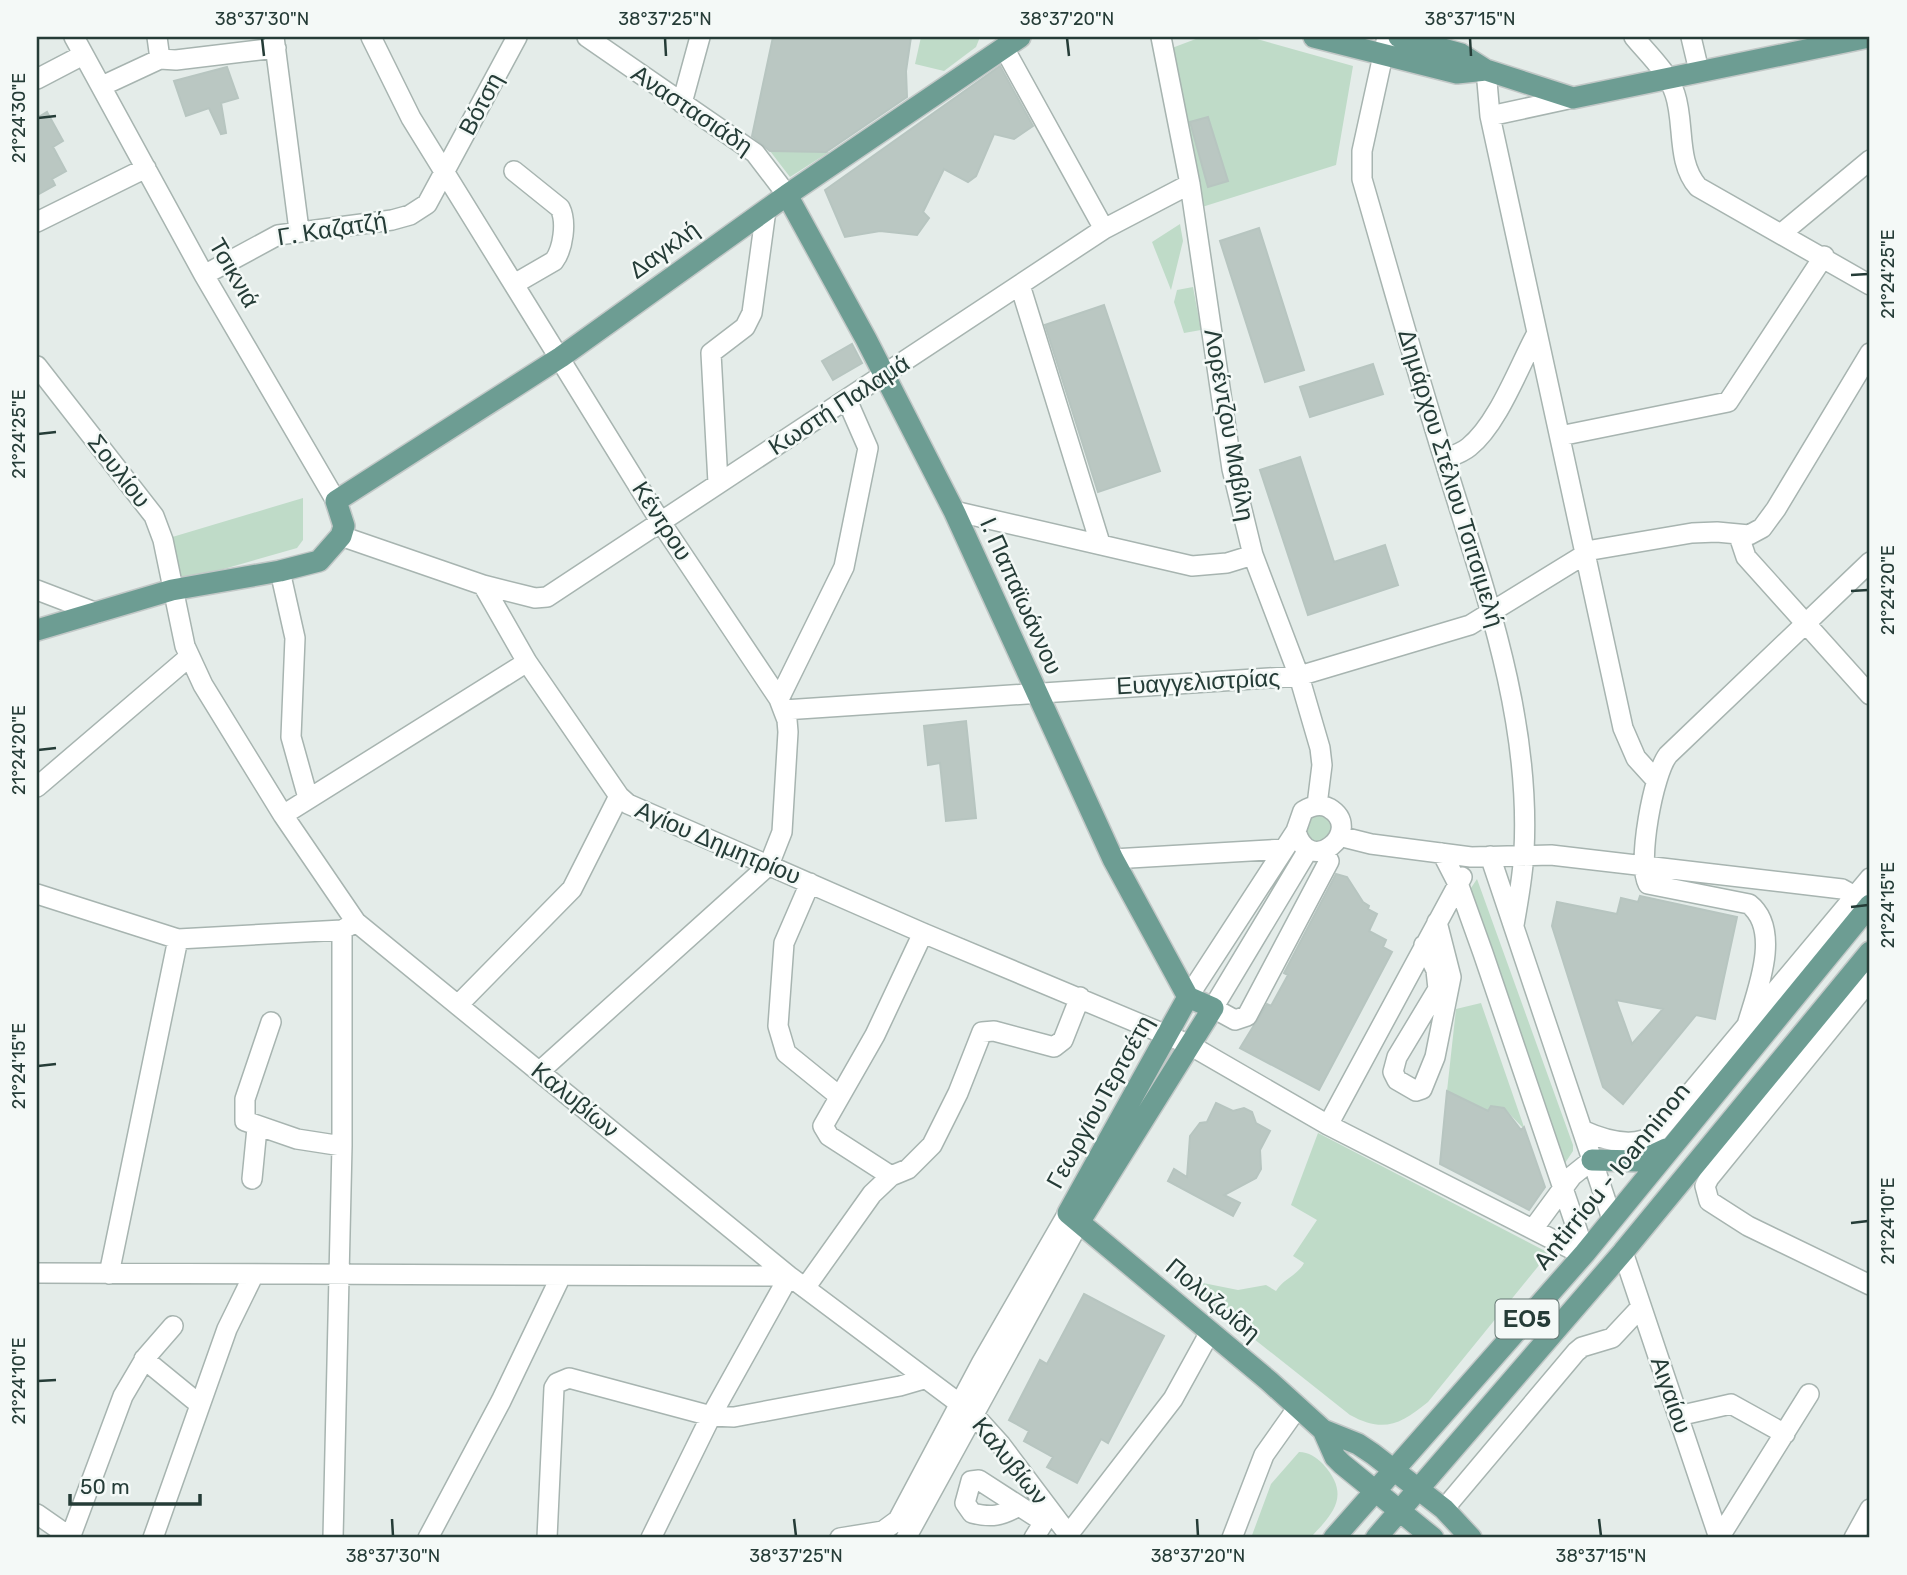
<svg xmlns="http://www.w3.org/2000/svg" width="1907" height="1575" font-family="Rubik,sans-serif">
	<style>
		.green { fill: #bfdbc8 }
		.building { fill: #bac7c2; stroke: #b7c5c0; stroke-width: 2; fill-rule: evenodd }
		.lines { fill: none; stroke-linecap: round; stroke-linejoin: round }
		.minor-casing { stroke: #a7b4b0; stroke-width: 22 }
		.major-casing { stroke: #c2c8c7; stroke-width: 24 }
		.minor { stroke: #fff; stroke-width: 19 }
		.major { stroke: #6d9d93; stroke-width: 21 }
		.ticks { fill: none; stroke: #253c37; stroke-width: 2.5 }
		.labels { text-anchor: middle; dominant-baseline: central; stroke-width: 5; stroke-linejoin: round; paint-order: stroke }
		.shield { fill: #f4f9f7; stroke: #637571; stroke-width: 2 }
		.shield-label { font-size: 23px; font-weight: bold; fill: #253c37 }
		.street-label { font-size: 24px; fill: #253c37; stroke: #f4f9f7 }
		.neatline { fill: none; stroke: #253c37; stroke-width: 2.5 }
		.ticks-label { font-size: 18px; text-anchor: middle; fill: #253c37 }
	</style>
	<rect width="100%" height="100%" fill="#e4ece9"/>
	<!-- green -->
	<path class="green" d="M921,37H980L976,47L944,71L915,64Z
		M1201,37H1250L1353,66L1336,165L1202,207L1172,48Z
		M770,151L829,152L790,177Z
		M1180,224L1183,241L1171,290L1152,242Z
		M1193,287L1201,330L1184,333L1174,302L1177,290Z
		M303,498V540L297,548L182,581L175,579L169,538Z
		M1325,812L1336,831L1313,846L1300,823L1303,817Z
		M1477,879L1573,1145V1151L1565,1163L1469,891Z
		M1481,1003L1524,1127L1523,1128L1504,1108L1491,1106L1488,1111L1447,1091L1456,1009Z
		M1318,1133L1549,1253L1428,1402C1400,1425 1383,1433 1350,1415L1181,1281L1183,1279L1238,1290L1266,1285L1276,1291C1284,1278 1297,1276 1304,1263L1293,1256L1317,1220L1291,1205Z
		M1299,1452C1309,1452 1316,1457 1323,1464C1351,1495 1334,1513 1310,1538H1251L1271,1484Z"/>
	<!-- building -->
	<path class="building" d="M773,37H911L906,71L907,97L826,152L770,151L752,136Z
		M1000,66L1033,126L1014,139L994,134L976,176L968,182L944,169L923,212L929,218L917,235L880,231L845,237L825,190Z
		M227,67L238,98L221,103L226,133L221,134L209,108L186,116L174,81Z
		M47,112L63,141L53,147L66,171L52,179L55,185L37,195V118Z
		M1208,117L1228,181L1208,187L1190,122Z
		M1259,228L1304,370L1265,382L1220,241Z
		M1104,305L1160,471L1098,492L1045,325Z
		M852,344L862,363L833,380L822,361Z
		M1373,364L1383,394L1310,417L1300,387Z
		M1300,457L1334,562L1385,545L1398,585L1308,615L1260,470Z
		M966,721L976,818L946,821L940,763L928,765L924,726Z
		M1336,874L1347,877L1363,902L1369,906L1368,909L1377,914L1369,931L1386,940L1383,947L1392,952L1319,1090L1240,1048L1267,1004L1271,1006L1288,975L1284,973Z
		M1640,896L1737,917L1715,1019L1696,1015L1623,1104L1603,1087L1552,926L1557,902L1617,914L1621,898L1638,902ZM1616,1000L1663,1009L1632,1044Z
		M1447,1091L1488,1111L1491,1106L1504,1108L1521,1130L1524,1127L1545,1187L1529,1210L1440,1164Z
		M1216,1103L1233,1111L1244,1108L1252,1112L1256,1123L1270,1131L1260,1150L1261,1169L1256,1178L1224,1195L1240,1203L1233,1216L1168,1181L1174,1169L1187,1177L1190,1136L1200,1123L1207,1122Z
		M1084,1294L1164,1336L1108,1443L1101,1439L1077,1483L1047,1467L1053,1457L1024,1441L1029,1431L1009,1420L1040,1360L1047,1364Z"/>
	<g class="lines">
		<defs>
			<path id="minor" d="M74,37L204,275L336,501
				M157,37L160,59
				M274,37L299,230
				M371,37L411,118L660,521L779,699L787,720L788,732L782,832L769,865L540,1071
				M587,37L755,153L787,195
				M1161,37L1190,184L1232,469L1253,555L1299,676L1320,748L1322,765L1317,805
				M1387,37L1362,151V179C1389,272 1415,366 1444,459C1483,587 1531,715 1524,851C1523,876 1518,901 1514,925
				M1634,37C1648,54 1668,72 1675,94C1685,124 1676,162 1698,187L1870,285
				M1691,37L1699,71
				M1004,48L1104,229
				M1486,70L1490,116L1623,728L1636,758L1656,780
				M37,79L83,55
				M102,86L160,59L176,60L276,48
				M682,103L700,37
				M1490,116L1573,98
				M514,171L560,208C567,222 563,249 554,261L516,283
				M37,222L146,168
				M1782,233L1870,160
				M204,275L278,235L392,220L410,215L427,204L517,37
				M1020,285L1100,543
				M37,366L154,516L163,540L185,646L203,685L283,815L356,922L789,1276L972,1413L1001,1445L1071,1538
				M1560,436L1728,402L1824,256
				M1444,459C1452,456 1462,453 1469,447C1498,424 1519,366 1537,333
				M718,483L711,353L745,327L752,313L766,210
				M954,511L1192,566L1227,563L1253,555
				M341,536L483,585L527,662L619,796L628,804L923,933L1188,1044L1328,1125L1583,1255
				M1739,536L1746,557L1870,695
				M280,571L295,638L291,737L308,798
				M483,585L535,598L547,597L1104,229L1190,184
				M37,590L97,613
				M779,699L844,567L868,448L847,400
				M784,710L1299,676L1470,625L1592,550L1692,533L1717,532L1749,535L1762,528L1776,509L1870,353
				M37,787L189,657
				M283,815L527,662
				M1339,836L1371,844L1471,857L1551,855L1842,889L1855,896
				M1308,850L1213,1008L1235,1020L1247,1016L1329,861
				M1442,853L1459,886L1483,953L1585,1253
				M1490,856L1612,1219
				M1113,859L1284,849
				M810,883L784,943L778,1026L786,1053L839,1096
				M37,894L178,939L342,930
				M1424,945L1436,970L1438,989L1397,1057L1393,1072L1397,1080L1416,1091L1422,1089L1435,1057L1451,977L1437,922
				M1870,980L1709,1178L1705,1186L1709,1201L1748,1226L1870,1285
				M1188,997L1296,831L1303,811C1311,806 1320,803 1329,808C1366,830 1309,879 1296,831
				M458,1005L572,889L619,796
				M271,1022L245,1099V1121L297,1139L342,1146
				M1747,1025C1757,991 1782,930 1749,904L1648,884C1637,863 1653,774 1668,755L1870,562
				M1328,1125L1462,877
				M1582,1130C1604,1140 1635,1149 1656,1134L1870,878
				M891,1176L829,1136L823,1126L875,1035L923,933
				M252,1179L257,1128
				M1533,1229L1572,1176L1592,1160
				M1623,1252L1719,1538
				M37,1273L789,1276L711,1416L651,1538
				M109,1274L178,939
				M805,1288L872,1194L891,1176L908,1169L932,1145L958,1093L982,1032L994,1031L1054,1047L1063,1040L1080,997
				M144,1359L199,1404
				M1678,1416L1731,1404L1785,1434
				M1019,1506C1001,1516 992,1518 972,1513L965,1503L971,1481L979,1480L1044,1522
				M1444,1509L1576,1352L1582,1347L1612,1338L1641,1307
				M37,1514L70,1537
				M1068,1535L1173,1399L1210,1332
				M70,1538L123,1396L146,1357L173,1326
				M153,1538L227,1329L253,1276
				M333,1538L342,1146V930L356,922
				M428,1538L501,1401L561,1276
				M547,1538L554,1388L557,1383L569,1378L711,1416L734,1417L900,1386L924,1379
				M840,1538L883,1531L898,1520L982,1362L1068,1213
				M906,1538L1080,1221
				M1034,1538L1050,1512
				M1232,1538L1264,1455L1298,1407
				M1719,1538L1809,1394
				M1854,1538L1870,1509"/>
			<path id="major" d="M1314,37L1457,73L1486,70
				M1399,37L1461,54L1486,70L1573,98L1869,37
				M787,195L866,339L954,511L1113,859L1188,997L1213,1008L1080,1221
				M37,630L172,590L280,571L319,561L341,536L344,526L336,501L561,357L787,195L1020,37
				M1188,997L1068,1213L1269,1381L1323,1430L1358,1444L1373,1454L1444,1509L1471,1538
				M1592,1160L1640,1161L1666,1149
				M1323,1430L1335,1457L1342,1464L1433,1538
				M1334,1538L1585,1253L1870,905
				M1376,1538L1623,1252L1870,952"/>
		</defs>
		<!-- minor casing -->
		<use href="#minor" class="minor-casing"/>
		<!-- major casing -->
		<use href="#major" class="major-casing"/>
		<!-- minor -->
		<use href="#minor" class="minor"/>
		<!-- major -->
		<use href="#major" class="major"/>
	</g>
	<!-- ticks -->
	<path class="ticks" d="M262,38L264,56M665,38L666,56M1067,38L1069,56M1470,38L1471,56M38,118L56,116M1851,275L1868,274M38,434L56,432M1851,591L1868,590M38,750L56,748M1851,907L1868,905M38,1066L56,1064M1851,1223L1868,1221M38,1381L56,1380M392,1519L393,1536M794,1519L796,1536M1197,1519L1198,1536M1599,1519L1601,1536"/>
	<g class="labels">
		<!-- shield labels -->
		<rect class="shield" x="1495.5" y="1299.5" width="63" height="39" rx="5"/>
		<g class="shield-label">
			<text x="1527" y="1319">ΕΟ5</text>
		</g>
		<!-- street labels -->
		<g class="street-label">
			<text transform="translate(481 104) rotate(-62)">Βότση</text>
			<text transform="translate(692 110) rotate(34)">Αναστασιάδη</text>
			<text transform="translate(332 229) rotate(-9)">Γ. Καζατζή</text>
			<text transform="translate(664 250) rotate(-36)">Δαγκλή</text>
			<text transform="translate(234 273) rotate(60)">Τσικνιά</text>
			<text transform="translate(839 405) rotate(-33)">Κωστή Παλαμά</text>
			<text transform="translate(1229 425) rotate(80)">Λορέντζου Μαβίλη</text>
			<text transform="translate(119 471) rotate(52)">Σουλίου</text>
			<text transform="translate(1451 478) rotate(73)">Δημάρχου Στέλιου Τσιτσιμελή</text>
			<text transform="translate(662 521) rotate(57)">Κέντρου</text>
			<text transform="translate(1021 596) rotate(66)">Ι. Παπαϊωάννου</text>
			<text transform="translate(1198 682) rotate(-3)">Ευαγγελιστρίας</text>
			<text transform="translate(718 843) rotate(23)">Αγίου Δημητρίου</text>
			<text transform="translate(575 1100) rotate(39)">Καλυβίων</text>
			<text transform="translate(1100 1102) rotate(-61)">ΓεωργίουΤερτσέτη</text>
			<text transform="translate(1612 1176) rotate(-51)">Antirriou - Ioanninon</text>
			<text transform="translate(1213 1300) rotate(40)">Πολυζωίδη</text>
			<text transform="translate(1671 1395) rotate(71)">Αιγαίου</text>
			<text transform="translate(1010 1461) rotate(51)">Καλυβίων</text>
		</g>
	</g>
	<!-- border -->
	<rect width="1907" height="1575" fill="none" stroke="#f4f9f7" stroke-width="77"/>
	<!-- scale -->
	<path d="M70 1494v10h130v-10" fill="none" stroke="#253c37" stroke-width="3.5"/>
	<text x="80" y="1494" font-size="21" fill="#253c37" stroke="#f4f9f7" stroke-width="5" paint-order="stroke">50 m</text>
	<rect x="38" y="38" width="1830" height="1498" class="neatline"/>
	<g class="ticks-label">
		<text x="262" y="25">38°37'30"N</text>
		<text x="665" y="25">38°37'25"N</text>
		<text x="1067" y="25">38°37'20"N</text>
		<text x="1470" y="25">38°37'15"N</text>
		<text transform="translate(19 118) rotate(-90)" y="6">21°24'30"E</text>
		<text transform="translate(1888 274) rotate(-90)" y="6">21°24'25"E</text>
		<text transform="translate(19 434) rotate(-90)" y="6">21°24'25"E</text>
		<text transform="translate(1888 590) rotate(-90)" y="6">21°24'20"E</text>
		<text transform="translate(19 750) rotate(-90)" y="6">21°24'20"E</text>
		<text transform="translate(1888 905) rotate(-90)" y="6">21°24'15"E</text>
		<text transform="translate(19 1066) rotate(-90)" y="6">21°24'15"E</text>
		<text transform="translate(1888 1221) rotate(-90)" y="6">21°24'10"E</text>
		<text transform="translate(19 1381) rotate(-90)" y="6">21°24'10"E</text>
		<text x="393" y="1562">38°37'30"N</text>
		<text x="796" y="1562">38°37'25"N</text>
		<text x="1198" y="1562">38°37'20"N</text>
		<text x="1601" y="1562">38°37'15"N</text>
	</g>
</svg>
